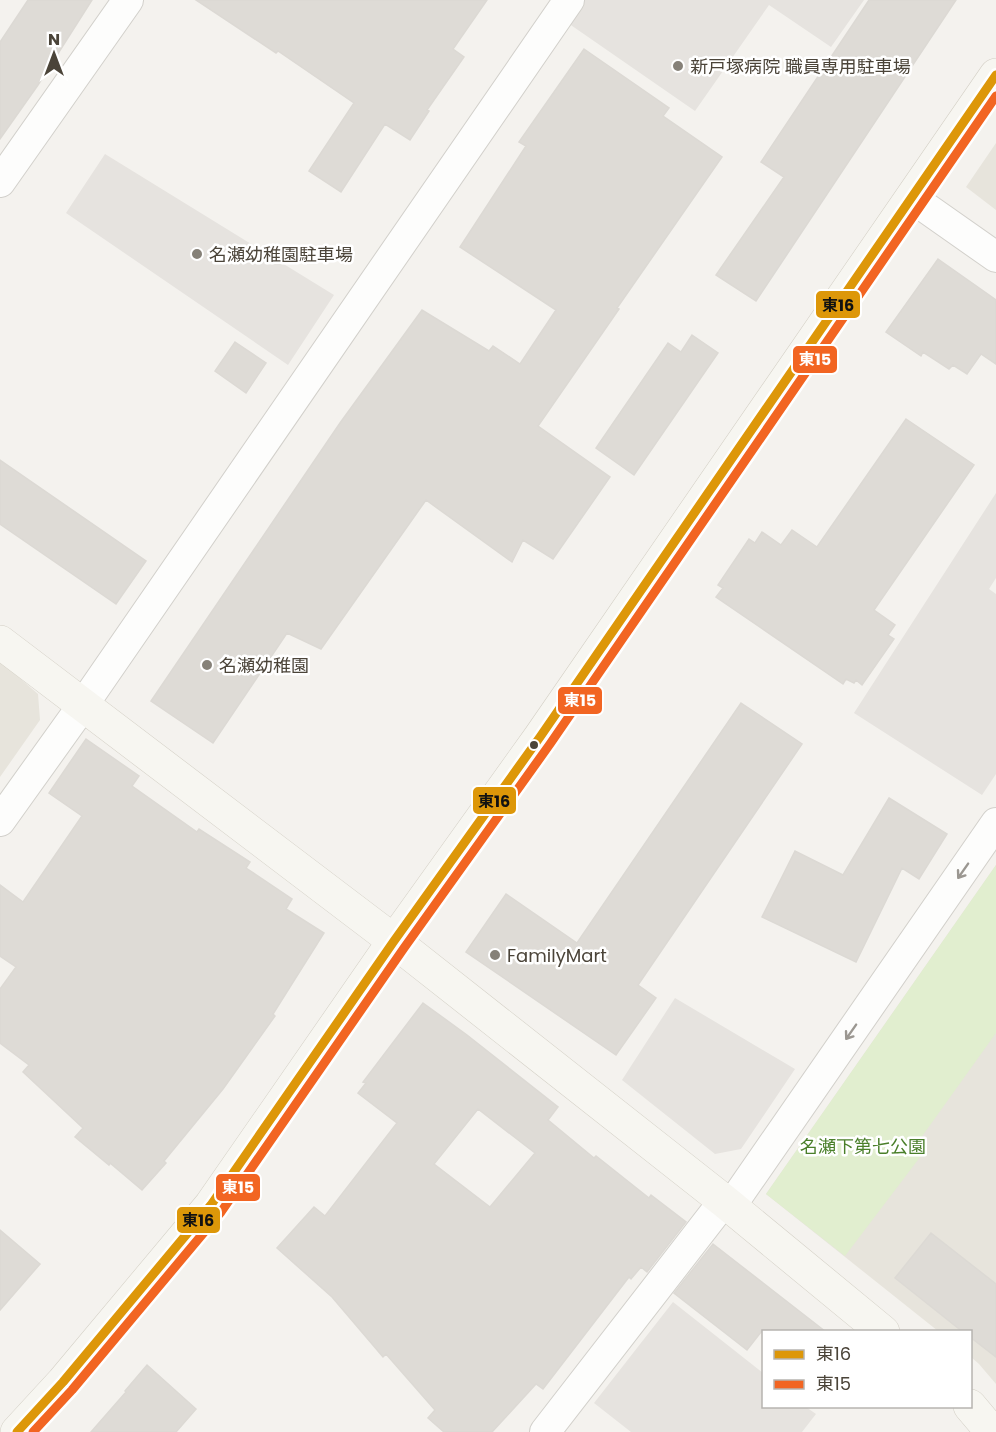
<svg xmlns="http://www.w3.org/2000/svg" width="996" height="1432" font-family="Poppins,'Noto Sans JP',sans-serif">
	<style>
		.residential { fill: #e7e4dc }
		.green { fill: #e1eecf }
		.parking { fill: #e6e3df }
		.building { fill: #dedbd6; stroke: #dcd9d4; stroke-width: 1.5; fill-rule: evenodd }
		.lines { fill: none; stroke-linecap: round; stroke-linejoin: round }
		.street-casing { stroke: #d2d0cb; stroke-width: 32 }
		.secondary-casing { stroke: #d3cfc5; stroke-width: 34 }
		.street { stroke: #fdfdfc; stroke-width: 30 }
		.secondary { stroke: #f7f6f1; stroke-width: 33 }
		.bus-1-casing { stroke: #fff; stroke-width: 14 }
		.bus-2-casing { stroke: #fff; stroke-width: 14 }
		.bus-1 { stroke: #dd9709; stroke-width: 9 }
		.bus-2 { stroke: #f26522; stroke-width: 9 }
		.oneway { stroke: #9b9791 }
		.poi-dot { fill: #868178; stroke: #fff; stroke-width: 2 }
		.bus-dot { fill: #4b4439; stroke: #fff; stroke-width: 2 }
		.labels { text-anchor: middle; dominant-baseline: central; stroke-width: 5; stroke-linejoin: round; paint-order: stroke }
		.poi-label { font-size: 18px; fill: #4b4439; stroke: #fff; text-anchor: start }
		.park-label { font-size: 18px; fill: #4a7f2a; stroke: #fff }
		.line-badge { stroke: #fff; stroke-width: 2 }
		.badge-label { font-size: 16px; text-anchor: middle; font-weight: bold; fill: #fff }
		.pale-badge-label { font-size: 16px; text-anchor: middle; font-weight: bold; fill: #111 }
	</style>
	<rect width="100%" height="100%" fill="#f4f2ee"/>
	<!-- residential -->
	<path class="residential" d="M996,143V210L966,187Z
		M0,661L38,694L40,720L0,777Z
		M996,865V1384L979,1364L971,1357L970,1332L938,1331L766,1194Z"/>
	<!-- green -->
	<path class="green" d="M996,865V1033L918,1142L927,1148L845,1256L766,1194Z"/>
	<!-- parking -->
	<path class="parking" d="M580,0H864L831,47L769,5L695,111L565,21Z
		M105,154L334,295L288,365L66,213Z
		M996,493V578L989,589L996,594V774L982,795L854,713Z
		M675,998L795,1069L741,1149L715,1154L622,1080Z
		M673,1302L763,1373L764,1406L806,1407L816,1414L802,1432H631L594,1403Z"/>
	<!-- building -->
	<path class="building" d="M28,0H92L38,85L0,139V42Z
		M196,0H487L453,49L464,57L427,110L429,111L410,140L385,124L341,192L309,171L354,103L278,51L276,53Z
		M869,0H956L756,301L716,275L784,177L761,162Z
		M584,49L669,108L663,116L722,157L617,308L619,309L538,426L610,477L553,559L523,540L512,562L426,500L321,649L287,633L213,743L151,701L340,423L422,310L489,351L493,346L520,364L556,310L460,247L526,146L519,142Z
		M938,259L996,300V364L981,354L967,374L953,365L949,369L923,352L921,356L886,332Z
		M692,335L718,353L634,475L596,448L668,343L681,352Z
		M235,342L266,363L246,393L215,371Z
		M906,419L974,465L874,610L895,625L888,635L894,639L862,685L856,680L854,683L846,679L843,684L716,597L723,588L718,585L749,539L755,543L762,532L781,545L792,530L817,547Z
		M0,460L146,561L116,604L0,524Z
		M741,703L802,744L638,985L656,998L616,1055L466,952L506,894L577,943Z
		M86,739L139,776L132,786L197,832L199,829L250,862L246,868L292,899L286,909L324,933L273,1014L275,1016L223,1089L164,1161L166,1163L142,1190L110,1163L109,1165L75,1137L83,1128L23,1072L29,1065L0,1043V989L16,967L0,956V885L23,902L82,816L49,793Z
		M889,798L947,834L919,879L902,868L856,962L762,917L795,851L843,875Z
		M423,1003L467,1035L558,1107L548,1120L594,1158L596,1156L649,1198L651,1195L686,1222L647,1272L641,1267L631,1279L629,1277L543,1389L536,1384L492,1432H444L428,1418L435,1410L386,1354L383,1357L332,1297L277,1248L314,1207L325,1216L397,1123L358,1093L366,1083L363,1082ZM478,1109L535,1153L490,1207L434,1164Z
		M0,1230L40,1264L0,1310Z
		M931,1233L996,1284V1357L970,1337V1332H963L895,1278Z
		M713,1244L826,1332H761L747,1350L674,1293Z
		M147,1365L196,1409L176,1432H91L126,1392L125,1391Z"/>
	<g class="lines">
		<defs>
			<path id="street" d="M0,182L128,0
				M912,198L996,257
				M0,821L83,705L569,0
				M730,1207L996,823
				M545,1432L724,1201"/>
			<path id="secondary" d="M0,642L394,941L724,1201L883,1332
				M970,1406L992,1432
				M17,1432L63,1382L211,1205L394,941L540,737L996,75"/>
		</defs>
		<!-- street casing -->
		<use href="#street" class="street-casing"/>
		<!-- secondary casing -->
		<use href="#secondary" class="secondary-casing"/>
		<!-- street -->
		<use href="#street" class="street"/>
		<!-- secondary -->
		<use href="#secondary" class="secondary"/>
		<defs>
			<path id="bus-1" d="M17,1432L63,1382L211,1205L394,941L540,737L996,75"/>
			<path id="bus-2" d="M33,1432L72,1390L221,1212L404,948L550,744L996,96"/>
		</defs>
		<!-- bus-1 casing -->
		<use href="#bus-1" class="bus-1-casing"/>
		<!-- bus-2 casing -->
		<use href="#bus-2" class="bus-2-casing"/>
		<!-- bus-1 -->
		<use href="#bus-1" class="bus-1"/>
		<!-- bus-2 -->
		<use href="#bus-2" class="bus-2"/>
	</g>
	<!-- one-way arrows -->
	<defs><path id="oneway-shaft" d="M-6 0H5M1.5-3L5.5 0L1.5 3" fill="none" stroke-width="1.6" stroke-linecap="round" stroke-linejoin="round" transform="scale(1.5)"/></defs>
	<g class="oneway">
		<use href="#oneway-shaft" transform="translate(963 871) rotate(125)"/>
		<use href="#oneway-shaft" transform="translate(851 1032) rotate(125)"/>
	</g>
	<!-- markers -->
	<g class="poi-dot">
		<circle cx="678" cy="66" r="6"/>
		<circle cx="197" cy="254" r="6"/>
		<circle cx="207" cy="665" r="6"/>
		<circle cx="495" cy="955" r="6"/>
	</g>
	<circle class="bus-dot" cx="534" cy="745" r="5"/>
	<g class="labels">
		<!-- poi labels -->
		<g class="poi-label">
			<text x="690" y="66">新戸塚病院 職員専用駐車場</text>
			<text x="209" y="254">名瀬幼稚園駐車場</text>
			<text x="219" y="665">名瀬幼稚園</text>
			<text x="507" y="955">FamilyMart</text>
		</g>
		<!-- park labels -->
		<g class="park-label">
			<text x="863" y="1146">名瀬下第七公園</text>
		</g>
	</g>
	<g class="line-badge">
		<rect x="815" y="290" width="46" height="29" rx="6" fill="#dd9709"/>
		<rect x="792" y="345" width="46" height="29" rx="6" fill="#f26522"/>
		<rect x="557" y="686" width="46" height="29" rx="6" fill="#f26522"/>
		<rect x="472" y="786" width="45" height="29" rx="6" fill="#dd9709"/>
		<rect x="215" y="1173" width="46" height="29" rx="6" fill="#f26522"/>
		<rect x="176" y="1206" width="45" height="28" rx="6" fill="#dd9709"/>
	</g>
	<g class="badge-label">
		<text x="815" y="365">東15</text>
		<text x="580" y="706">東15</text>
		<text x="238" y="1193">東15</text>
	</g>
	<g class="pale-badge-label">
		<text x="838" y="311">東16</text>
		<text x="494" y="807">東16</text>
		<text x="198" y="1226">東16</text>
	</g>
	<!-- legend -->
	<rect x="762" y="1330" width="210" height="78" fill="#ffffff" stroke="#b7b4b0" stroke-width="1.5"/>
	<rect x="774" y="1350" width="30" height="9" fill="#dd9709" stroke="#b7b4b0" stroke-width="1.5"/>
	<text x="816" y="1360" font-size="18" fill="#4b4439">東16</text>
	<rect x="774" y="1380" width="30" height="9" fill="#f26522" stroke="#b7b4b0" stroke-width="1.5"/>
	<text x="816" y="1390" font-size="18" fill="#4b4439">東15</text>
	<!-- north arrow -->
	<g transform="translate(54 54)" stroke="#ffffff" stroke-width="4.5" paint-order="stroke">
	<path d="M0-4.5L10 22L0 15L-10 22Z" fill="#4b4439"/>
	<text y="-9" font-size="16" font-weight="bold" text-anchor="middle" fill="#4b4439">N</text>
	</g>
</svg>
